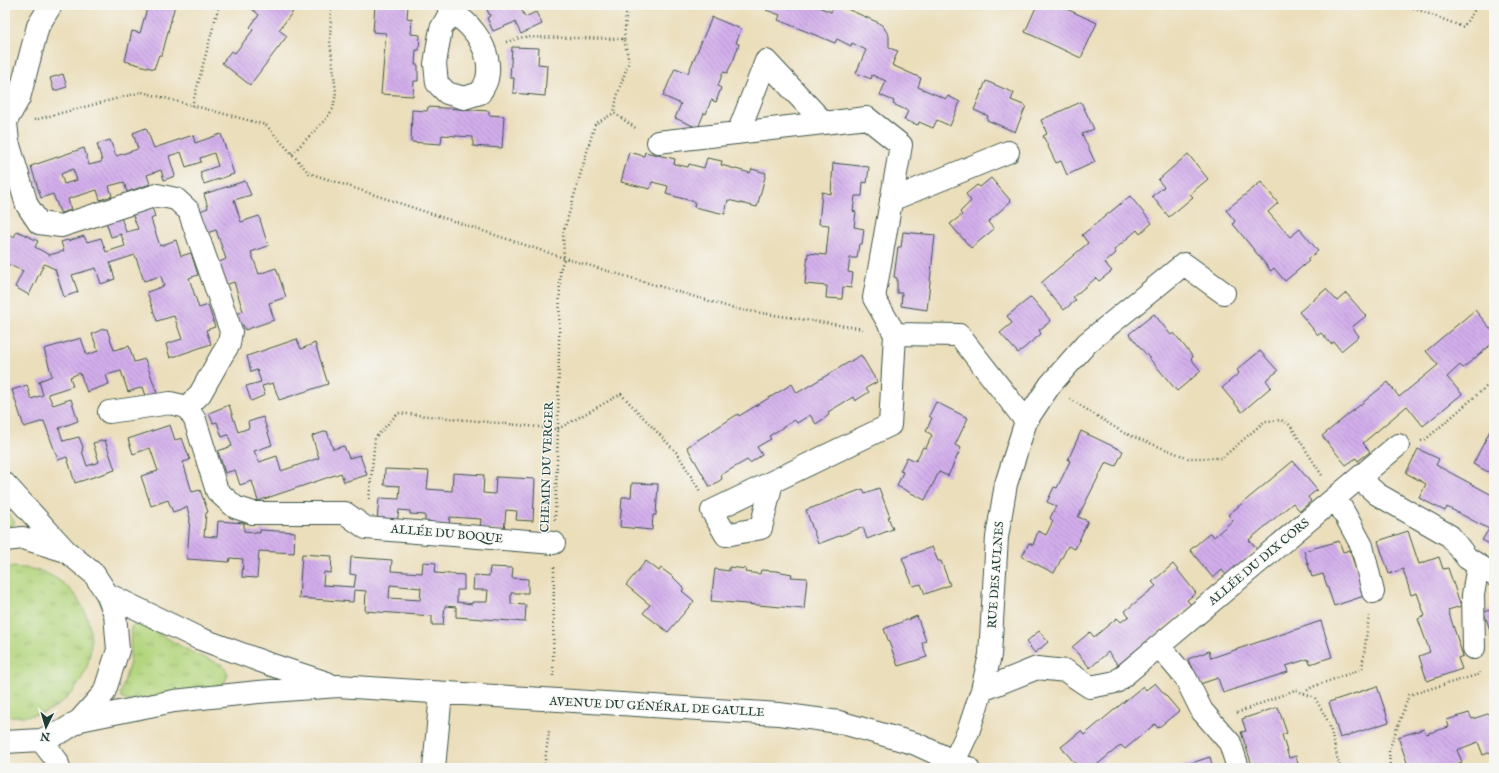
<svg xmlns="http://www.w3.org/2000/svg" width="1499" height="773" font-family="'IM FELL English',serif">
	<style>
		.grass { fill: url(#grass-tufts); stroke: #698958 }
		.building { fill: url(#building-back-hatch); fill-rule: evenodd }
		.lines { fill: none; stroke-linecap: round; stroke-linejoin: round }
		.minor-casing { stroke: #3e5548; stroke-width: 24 }
		.path { stroke: #3e5548; stroke-width: 2.5; stroke-dasharray: 1 3; stroke-linecap: butt }
		.minor { stroke: #fff; stroke-width: 22 }
		.labels { text-anchor: middle; dominant-baseline: central; stroke-width: 3; stroke-linejoin: round; paint-order: stroke }
		.street-label { font-size: 12px; fill: #1f3d34; stroke: #f6f6f2 }
	</style>
	<defs>
		<pattern id="grass-tufts" width="24" height="20" patternUnits="userSpaceOnUse"><rect width="24" height="20" fill="#b3d57d"/><path d="M3 7l-1-3M5 7V3M7 7l1-3M15 17l-1-3M17 17v-4M19 17l1-3" fill="none" stroke="#91ae67"/></pattern>
		<pattern id="building-back-hatch" width="6" height="6" patternUnits="userSpaceOnUse"><rect width="6" height="6" fill="#d3aeec"/><path d="M-1 5l2 2M0 0l6 6M5-1l2 2" fill="none" stroke="#ab8fc0"/></pattern>
	</defs>
	<rect width="100%" height="100%" fill="#f6f6f2"/>
	<filter id="ink" filterUnits="userSpaceOnUse"><feTurbulence type="fractalNoise" baseFrequency=".025" numOctaves="2"/><feDisplacementMap in="SourceGraphic" scale="8" xChannelSelector="R" yChannelSelector="G"/><feConvolveMatrix kernelMatrix="1 2 1 2 8 2 1 2 1" color-interpolation-filters="sRGB"/></filter>
	<filter id="wash" filterUnits="userSpaceOnUse"><feTurbulence type="fractalNoise" baseFrequency=".012" numOctaves="4" result="noise"/><feDisplacementMap in="SourceGraphic" scale="16" xChannelSelector="R" yChannelSelector="G"/><feGaussianBlur stdDeviation="0.9" result="paint"/><feColorMatrix in="noise" values="0 0 0 0 0 0 0 0 0 0 0 0 0 0 0 0 0 1.4 0 .05"/><feComposite in="paint" operator="in"/></filter>
	<g filter="url(#wash)">
		<rect width="100%" height="100%" fill="#ebdebb"/>
		<!-- grass -->
		<path class="grass" d="M5,509L14,521V524L5,529Z
			M11,567C22,568 33,568 43,572C102,595 107,674 55,707C40,716 22,717 5,716V568Z
			M136,623H140L195,654L223,665L228,674L225,682L221,686L128,701C122,699 120,698 121,692L130,662L131,627Z"/>
		<g id="blocks">
			<!-- building -->
			<path class="building" d="M148,5H175L162,55H159L154,69L125,61L132,31L140,33Z
				M255,5H298L279,30L287,36L250,85L222,63L231,51L235,53L253,30L250,27L259,15L252,9Z
				M375,5H408L407,18L412,19L411,34L420,35L419,50H416L415,65H418V81H414L413,96L381,94L386,33L373,32Z
				M485,5H520L525,17L536,12L542,24L521,34L515,22L493,31L487,18L490,16Z
				M768,5H814L831,12L835,5H838L877,22L883,26L889,36V48L898,51L892,65L921,78L918,87L946,99L948,96L960,102L950,126L937,120L933,128L919,122L918,125L904,120L908,111L893,104L894,101L880,95L886,81L872,75L871,79L856,73L866,50L852,43L851,46L837,39L835,43L778,20L780,15L766,10Z
				M1037,5H1058L1097,23L1081,58L1025,32Z
				M712,17L741,29L736,43L739,44L734,59L727,73L723,72L718,86L721,88L716,102L711,100L706,114L704,113L698,128L675,118L681,104L663,96L675,68L688,73Z
				M512,47L539,48L538,64L547,65L545,96L513,93L514,78H510Z
				M63,74L67,87L54,91L50,78Z
				M986,81L1014,93L1011,100L1026,106L1015,132L987,120L988,116L974,110Z
				M1081,102L1094,129L1082,134L1095,162L1067,175L1061,161L1056,163L1043,136L1047,134L1041,120Z
				M428,107L489,111V115L504,116L502,148L473,146V137L442,135L441,144L411,142L412,110L427,111Z
				M146,128L154,148L193,135L195,143L221,134L234,174L204,184L200,172L218,166L214,153L200,158L201,162L186,167L181,152L169,156L175,176L164,180L161,170L147,175L150,184L127,192L124,182L109,186L112,196L100,200L97,190L68,199L71,210L61,213L60,212L53,194L41,198L31,166L84,148L89,165L101,162L102,161L97,144L110,140L116,156L138,149L133,133ZM73,169L77,180L64,184L61,174Z
				M629,152L644,156L645,152L675,159L674,164L688,167L689,164L704,168L707,158L722,161L721,165L750,173L752,169L766,173L757,207L728,200L725,214L694,207L695,202L666,194L668,186L652,182L650,189L621,182Z
				M1188,154L1208,179L1190,194L1193,197L1169,217L1152,196L1164,187L1158,180Z
				M833,163L869,167L867,183L863,182L862,196H855L853,211L856,212L854,227L864,229L862,244H859L857,258H850L848,272L853,273L851,288L843,287L842,299L826,298L827,286L805,284L808,253L826,255L829,225L819,224L822,192L831,194Z
				M991,178L1011,201L988,222L994,229L971,248L950,224L962,215L960,212L971,201L966,194L977,185L980,187Z
				M245,181L251,195L234,200L241,222L259,216L268,246L251,252L259,274L276,268L286,297L269,303L274,320L245,330L243,325L239,326L235,315L243,311L234,282L225,285L217,263L226,259L216,230L207,233L200,211L208,208L204,194Z
				M1261,182L1278,203L1268,212L1290,237L1300,229L1318,251L1307,259L1309,261L1285,281L1274,268L1271,271L1233,224L1235,221L1226,210Z
				M1130,196L1152,223L1140,234L1137,230L1114,250L1116,253L1105,263L1112,271L1099,281L1096,278L1073,297L1076,300L1064,310L1041,283L1088,243L1082,235Z
				M152,207L155,217L151,219L160,246L176,240L181,256L191,253L198,275L189,278L199,308L208,305L215,327L206,330L211,344L170,358L166,344L182,339L174,316L157,321L147,292L164,286L161,276L144,281L135,255L110,263L115,279L101,284L96,268L72,275L78,292L64,297L55,269L44,264L29,295L15,287L23,271L5,263V233L14,237L17,231L38,241L35,247L49,255L64,251L61,242L67,240L68,241L84,236L87,242L101,238L106,252L125,246L121,234L111,237L106,222L121,217L126,232L138,229L132,213Z
				M903,232L935,235L927,310L901,306L902,293H897V278L894,277L898,247H901Z
				M1326,289L1337,301L1346,293L1366,316L1352,327L1359,336L1341,351L1334,342L1331,344L1321,333L1318,335L1299,312Z
				M1031,297L1051,321L1039,330L1041,334L1018,353L1000,333L1012,323L1007,316Z
				M1475,310L1494,333V342L1463,368L1460,365L1447,377L1462,394L1423,426L1407,406L1363,443L1370,452L1358,461L1356,458L1346,465L1322,436L1388,382L1399,397L1438,365L1426,351Z
				M1154,314L1171,335L1174,333L1193,357L1191,359L1201,371L1177,391L1129,334Z
				M103,329H107L114,350L129,346L134,362L145,359L157,393L146,396L143,387L128,392L121,371L106,375L109,384L87,392L80,373L70,377L73,386L48,394L53,405L71,399L78,421L59,428L63,441L79,437L83,447L82,451L87,466L99,462L93,443L105,440L115,470L75,483L67,457L58,460L44,421L24,427L12,390L27,385L31,399L43,395L39,381L52,376L44,349L81,338L87,355L98,351L92,334Z
				M297,339L301,349L315,343L328,384L279,400L273,383L262,386L265,395L251,401L246,386L261,382L257,370L251,372L247,356Z
				M1260,351L1278,371L1266,380L1271,387L1242,412L1222,388L1239,373L1237,370Z
				M861,355L877,382L866,388L869,392L855,401L853,397L828,412L829,415L816,424L810,415L797,423L795,420L769,436L771,439L757,447L762,455L750,463L747,460L721,475L722,479L710,487L687,447L738,414L739,416L792,384L797,393Z
				M936,402L968,418L955,445L961,448L948,476L939,472L925,500L897,486L903,472L900,471L907,457L916,461L923,447L926,448L932,435L926,431L932,418L929,416Z
				M229,405L238,432L249,428L248,422L263,417L272,445L254,451L259,462L277,456L281,471L319,458L312,436L327,431L333,449L344,446L349,458L360,455L367,475L344,482L341,473L258,501L252,481L240,485L235,470L225,473L218,451L232,446L228,435L222,437L217,422L213,423L209,413Z
				M1494,423V475L1473,464Z
				M170,425L175,440L182,438L190,460L183,462L192,492L200,490L208,512L206,513L204,536L217,537L218,521L244,523V531L260,533V530L295,532L294,553L259,551L257,578L242,577L243,559L230,558L229,562L187,559L190,518L187,507L173,512L168,500L151,506L141,476L158,471L150,448L133,454L128,439Z
				M1081,431L1123,451L1116,466L1106,462L1078,517L1088,521L1075,549L1068,546L1054,573L1022,557L1029,543L1033,545L1038,531L1046,535L1053,521L1050,518L1056,506L1047,502L1054,487L1057,488L1070,461L1068,460Z
				M1418,449L1439,459L1436,465L1494,496V546L1482,540L1489,529L1447,507L1445,511L1419,498L1426,484L1406,473Z
				M1293,461L1317,490L1308,497L1311,501L1300,511L1293,503L1249,540L1257,549L1226,575L1222,570L1213,578L1190,550L1210,533L1214,537L1233,520L1228,515Z
				M385,469L429,471L427,489L452,491L453,473L484,475L483,493L495,494L496,477L535,479L533,521L516,520L517,511L506,510L504,531L480,529L481,519L465,518L450,517L449,527L425,525V515L410,514V511L399,510L397,522L377,521L379,498L399,499L400,486L384,485Z
				M632,483L658,484L656,515H653L652,530L620,527L622,497H631Z
				M879,488L890,517H888L893,529L867,539L863,527L818,544L806,510L860,490L863,489L865,493Z
				M1408,531L1419,564L1439,557L1443,569L1448,568L1461,606L1448,610L1463,656L1458,658L1462,669L1427,681L1419,656L1430,652L1418,619L1425,616L1417,593L1411,595L1403,569L1389,574L1378,541Z
				M1339,541L1343,552L1350,550L1364,596L1334,606L1323,574L1312,577L1304,551Z
				M932,547L938,561H941L950,585L925,594L921,584L913,586L902,558Z
				M302,554L332,556L331,573L324,572L323,585L354,587L356,575L350,574L351,557L392,560L391,571L422,573L423,562L436,563L435,573L464,575V590H457V602L472,604V602H487L488,590H473L474,575L489,576L490,567L513,568L512,578L528,579V593H511V604L526,605L525,622L456,617V607L445,606L443,625H432V616L365,611L366,591L354,590L353,602L299,598ZM390,585L421,588L420,600L389,598Z
				M646,561L659,571L661,568L673,577L684,588L682,591L694,601L668,632L643,613L650,605L626,585Z
				M1173,564L1196,593L1187,600L1191,605L1118,665L1108,652L1090,668L1072,647L1090,632L1094,637L1117,618L1121,622L1129,616L1125,611L1156,586L1152,582Z
				M729,567L746,569L745,572L760,574L761,570L776,571L792,574L791,577L807,578L804,609L711,601L715,569L729,571Z
				M1494,609V642L1484,612Z
				M917,616L926,641L922,643L927,657L898,666L884,629Z
				M1321,621L1332,657L1310,664L1308,659L1286,666L1288,672L1223,693L1218,678L1197,685L1188,659L1209,651L1211,658Z
				M1039,631L1048,642L1035,653L1026,642Z
				M1155,683L1179,711L1158,728L1155,724L1125,749L1121,745L1093,768H1079L1061,747L1081,731L1084,735L1143,686L1146,690Z
				M1377,686L1389,722L1340,738L1329,702Z
				M1278,707L1287,733L1282,735L1289,758L1296,756L1299,768H1266V766L1253,768L1241,732L1246,731L1242,719Z
				M1494,712V751L1483,755L1478,742L1457,750L1462,762L1445,768H1409L1398,737L1424,729L1426,734L1449,727L1447,720L1469,713L1472,719Z
				M1210,757L1213,768L1219,766V768H1176Z"/>
		</g>
	</g>
	<g filter="url(#ink)">
		<use href="#blocks" fill-opacity="0" stroke="#3e5548" stroke-width="1"/>
		<g class="lines">
			<defs>
				<path id="minor" d="M448,5L450,13L441,29L438,45L435,64L437,83L447,93L464,98L480,93C482,89 486,84 487,79C492,58 480,35 464,21C460,18 454,16 450,13
					M5,123L19,98L38,26L51,5
					M6,123L8,142L27,205L39,223L61,226L157,195L176,199L189,211L231,331L229,344L222,355L200,394L187,407L195,420L217,491L235,507L253,513H345L366,528L554,543
					M738,133L766,61L824,123
					M658,142L867,118L901,145L874,298L895,334L959,335L1026,421
					M891,200L1008,152
					M109,412L170,403L187,407
					M1359,478L1377,494L1450,536L1467,558L1494,575
					M772,482L761,528L726,535L712,511L890,425L895,334
					M5,484L65,550
					M1336,498L1362,546L1373,592
					M5,540L23,538L66,551L94,574L107,594L115,614L118,650L104,693L80,720L63,731L41,740L5,742
					M107,594L198,638L269,664L327,683
					M1159,646L1185,677L1202,711L1230,743L1238,768
					M1474,648L1473,595L1478,565
					M982,690L1037,668L1066,671L1090,687L1116,682L1398,445
					M80,720L174,701L258,692L338,686L779,714L839,722L916,744L968,768
					M41,740L57,761L59,768
					M434,768L441,693
					M951,768L968,732L982,690L990,655L997,537L1006,484L1026,421L1050,385L1087,343L1184,264L1224,293"/>
			</defs>
			<!-- minor casing -->
			<use href="#minor" class="minor-casing"/>
			<!-- path -->
			<path class="path" d="M1406,5L1463,27L1478,5
				M624,39L627,5
				M506,42L523,37L624,39L629,61L617,96L614,113
				M192,106L219,5
				M34,120L142,92L266,125L309,173L564,258L736,309L864,329
				M292,154L326,119L333,109L336,92L330,41L331,5
				M1070,399L1124,433L1188,458H1222L1265,421L1281,420L1290,425L1323,477
				M1421,441L1425,440L1494,380
				M369,499L375,438L398,413L558,429L621,394L677,453L700,491
				M555,520L558,429L560,271L564,258L563,234L595,124L614,113L637,129
				M553,676L554,567
				M1304,693L1312,687L1362,669L1369,616
				M1237,713L1295,690L1315,698L1329,723L1339,765L1345,768
				M544,768L549,731
				M1390,768L1389,750L1409,695L1480,674V672"/>
			<!-- minor -->
			<use href="#minor" class="minor"/>
		</g>
	</g>
	<g class="labels">
		<!-- street labels -->
		<g class="street-label">
			<text transform="translate(547 467) rotate(-88)">CHEMIN DU VERGER</text>
			<text transform="translate(447 534) rotate(5)">ALLÉE DU BOQUE</text>
			<text transform="translate(1259 562) rotate(-40)">ALLÉE DU DIX CORS</text>
			<text transform="translate(996 575) rotate(-86)">RUE DES AULNES</text>
			<text transform="translate(657 707) rotate(3)">AVENUE DU GÉNÉRAL DE GAULLE</text>
		</g>
	</g>
	<!-- margin -->
	<rect width="1499" height="773" fill="none" stroke="#f6f6f2" stroke-width="20"/>
	<!-- north arrow -->
	<g transform="translate(46 727) rotate(185)" stroke="#f6f6f2" stroke-width="3" paint-order="stroke">
	<path d="M0-3L7 15L0 10L-7 15Z" fill="#1f3d34"/>
	<text y="-6" font-size="11" font-weight="bold" text-anchor="middle" fill="#1f3d34">N</text>
	</g>
</svg>
